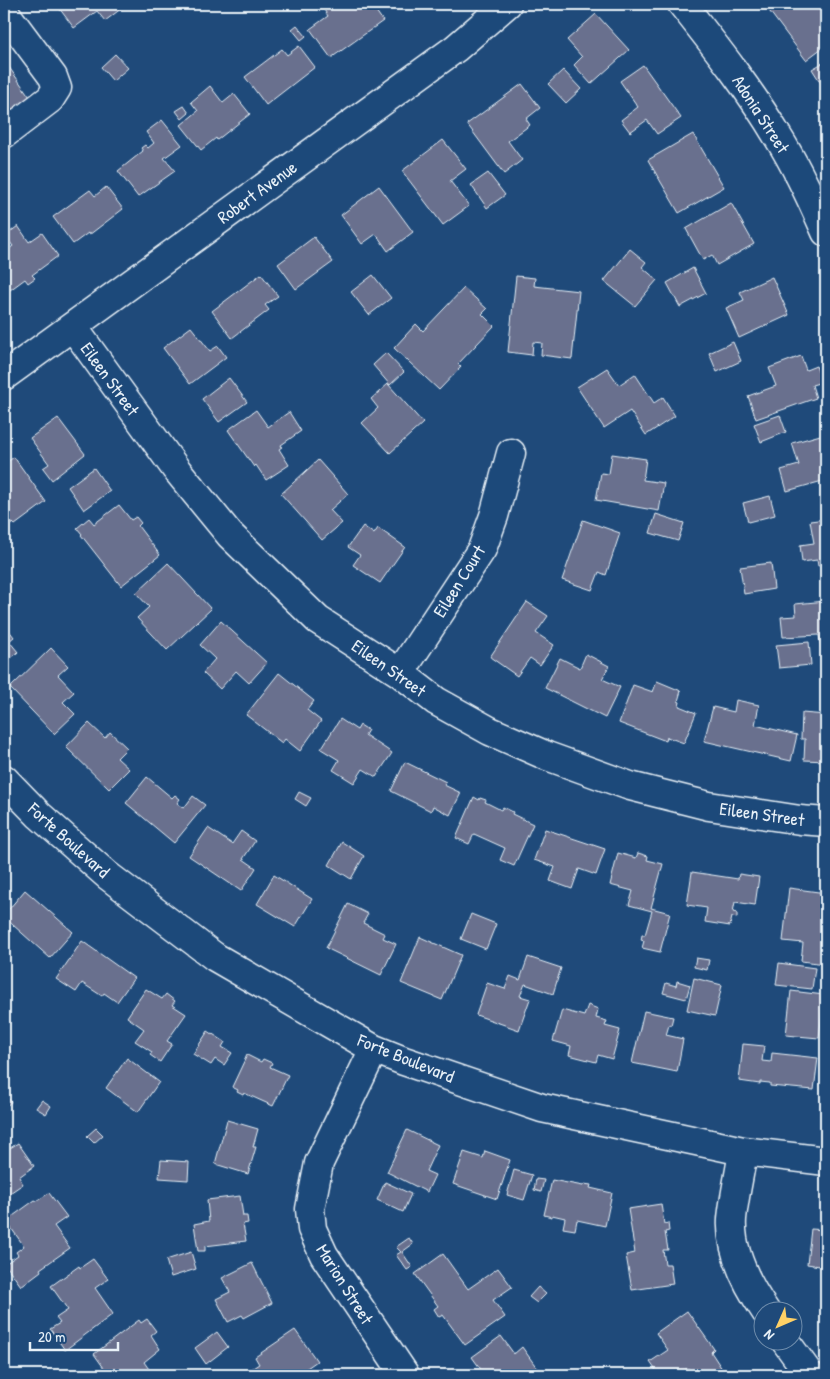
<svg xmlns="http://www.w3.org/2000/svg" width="830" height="1379" font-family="'Patrick Hand',sans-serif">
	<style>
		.building { fill: #69708e; stroke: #e8f1f8 }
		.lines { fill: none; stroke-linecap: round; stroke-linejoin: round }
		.minor-casing { stroke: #e8f1f8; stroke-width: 31 }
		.minor { stroke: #1f4a7a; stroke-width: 28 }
		.labels { text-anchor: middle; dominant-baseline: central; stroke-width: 4; stroke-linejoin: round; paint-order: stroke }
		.street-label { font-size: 18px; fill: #e8f1f8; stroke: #1f4a7a }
	</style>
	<rect width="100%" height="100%" fill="#1f4a7a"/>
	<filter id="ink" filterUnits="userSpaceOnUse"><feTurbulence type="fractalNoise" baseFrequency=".02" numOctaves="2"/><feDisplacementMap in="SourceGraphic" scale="10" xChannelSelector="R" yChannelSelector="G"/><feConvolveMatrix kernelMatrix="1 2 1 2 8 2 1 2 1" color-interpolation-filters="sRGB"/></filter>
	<g filter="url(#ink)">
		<!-- building -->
		<path class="building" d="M56,4H118L122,8L105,21L97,11L74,28Z
			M323,4H348L352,9L359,4H371L383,21L331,58L310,29L328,16L321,5Z
			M392,4H402L396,9Z
			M773,4H826V45L806,60L767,8Z
			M596,14L629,50L591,84L574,65L582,57L567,40Z
			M297,25L306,36L301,40L292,29Z
			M299,46L315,67L266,105L245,77L282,49L287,55Z
			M115,54L128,68L113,81L101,67Z
			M4,60L34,103L4,124Z
			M826,61V91L812,69Z
			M643,65L681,118L657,134L647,120L630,132L621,120L638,107L620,81Z
			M563,70L581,89L566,103L548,84Z
			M522,84L540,108L526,119L530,125L508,141L522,160L504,174L467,124Z
			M210,86L223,103L234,94L250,114L217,140L216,138L201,150L181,125L198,111L191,102Z
			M184,106L189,113L182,119L176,111Z
			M162,120L182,145L164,158L175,171L138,197L118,171L143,151L141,148L145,145L148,148L154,143L146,132Z
			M693,134L724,187L679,213L648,160Z
			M443,140L466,169L450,181L469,206L443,225L402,171Z
			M488,173L505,195L487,208L471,185Z
			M379,186L413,232L388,251L376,234L362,244L341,215Z
			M106,187L123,209L89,235L88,233L73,244L53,217L90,190L95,196Z
			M731,203L754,244L717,265L712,255L703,260L686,229Z
			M18,226L29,242L42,233L58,256L32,275L35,278L28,283L25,279L10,290L4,282V253L13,246L5,236Z
			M314,237L333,262L296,289L278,264Z
			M630,249L646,262L642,267L657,280L635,306L604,281Z
			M693,268L706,293L680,307L667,283Z
			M261,274L278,296L265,305L269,310L232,338L212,311Z
			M373,275L391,298L369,315L351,292Z
			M516,276L535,278L534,286L579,291L572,359L541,355L542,343L533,342L532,355L508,352Z
			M772,277L789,315L739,338L726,308L744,300L740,292Z
			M464,288L487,309L482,314L494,326L458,364L461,367L439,390L394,348L416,324L423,331Z
			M191,327L210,351L218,346L226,357L190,384L163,348Z
			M733,342L741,361L717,372L709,353Z
			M386,353L404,372L390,385L373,365Z
			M801,356L806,370L816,366L822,382L812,385L816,398L756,419L748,396L776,386L769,368Z
			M607,368L619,385L635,374L654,403L663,397L675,416L646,435L630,411L604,428L577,387Z
			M229,378L247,402L219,422L202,399Z
			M388,384L423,423L390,453L362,423L378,408L371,399Z
			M256,410L268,427L289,412L301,431L281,445L282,447L279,449L289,465L266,480L256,465L254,467L228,430Z
			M780,415L786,432L761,442L754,424Z
			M58,418L85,454L52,480L43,468L49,464L30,438Z
			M824,434L826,441V480L787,491L781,470L799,465L792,443Z
			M612,454L646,459L643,480L664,483L659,511L596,500L601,473L609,474Z
			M14,457L46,502L15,525L13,523L4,530V464Z
			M318,460L348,494L330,510L342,523L322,540L281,494Z
			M94,468L110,491L84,510L68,487Z
			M770,496L775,515L748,522L743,503Z
			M119,505L131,520L136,517L141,523L138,526L160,555L121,586L81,535L82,534L77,528L89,518L94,524Z
			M656,514L684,523L678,541L650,533Z
			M826,519V564L818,566L817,560L802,562L800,545L814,543L810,521Z
			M583,520L620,533L606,575L599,572L592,590L562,580Z
			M363,526L374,534L378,528L405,547L380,583L353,565L360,555L348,547Z
			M168,563L211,609L167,650L137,618L149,607L136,593Z
			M771,563L774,589L744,594L740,567Z
			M826,601V647L821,648L819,635L783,637L781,617L796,616L795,604Z
			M527,602L548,616L536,633L554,645L540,665L530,658L517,676L490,657Z
			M221,621L267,663L249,683L236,671L220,689L203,673L215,659L200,645Z
			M4,624L14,637L9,641L18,652L4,664Z
			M809,642L811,665L779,668L776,645Z
			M51,648L68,666L58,675L74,692L63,702L75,714L54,734L10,688Z
			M586,654L609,666L602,679L620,687L605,718L545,688L560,658L580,668Z
			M279,673L314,701L307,710L321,721L300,751L285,739L282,743L246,715Z
			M657,681L681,691L678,701L680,702L679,706L696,713L684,743L667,737L666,741L619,723L633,685L653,692Z
			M736,700L759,705L755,725L797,735L791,761L704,741L713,707L734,712Z
			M802,713L826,715V761L804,760L805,739H801Z
			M340,719L357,730L360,725L368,730L365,735L392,753L376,777L363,769L354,783L333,770L339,760L321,749Z
			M89,723L105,738L110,732L127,748L117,758L129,769L109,789L66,747Z
			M405,762L446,782L444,785L461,793L450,815L433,806L431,811L391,791Z
			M147,777L172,798L175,795L180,799L177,803L184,808L193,796L205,805L174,843L126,803Z
			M299,792L311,798L306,806L295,799Z
			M474,797L479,800L480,798L486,800L485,802L501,810L503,807L513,812L512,814L533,824L514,866L500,860L505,848L474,834L469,844L456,838Z
			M208,828L232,844L241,831L255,841L243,859L256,868L241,891L189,856Z
			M545,829L605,849L596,875L579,869L572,889L550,881L555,867L534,860Z
			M342,842L364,856L351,879L329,865Z
			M618,853L636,858L638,853L648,856L647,860L663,864L651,908L670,913L660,952L642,948L644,941L641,940L642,935H645L652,911L629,905L633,891L610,885Z
			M692,872L738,879L739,874L759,877L755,905L735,902L733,912L737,913V918L732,917L730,926L705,922L707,908L687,905Z
			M274,875L312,899L295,927L257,904Z
			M789,888L826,893V964L801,961L803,943L783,941Z
			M25,890L73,932L50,958L4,917V915Z
			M348,904L368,914L363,923L385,934L383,938L396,944L381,975L326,948Z
			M471,914L496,924L486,949L461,939Z
			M420,937L461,955L442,1000L401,983Z
			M82,941L134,978L117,1002L104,993L102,996L82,983L76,992L56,979Z
			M528,957L561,968L553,994L525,984L520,996L530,999L519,1030L476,1015L487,983L505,989L510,976L520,980Z
			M696,958L709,960L707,970L694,967Z
			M779,963L815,968L812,989L776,985Z
			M694,978L722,985L715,1016L687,1010Z
			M677,981L690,985L686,999L663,993L666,983L676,986Z
			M146,989L162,999L166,994L175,1001L172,1005L186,1014L167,1041L172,1044L160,1062L150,1055L152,1052L135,1041L144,1029L127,1017Z
			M791,991L824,995L819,1038L786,1035Z
			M588,1005L598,1009L596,1018L607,1021L605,1026L620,1030L612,1059L598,1055L596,1062L569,1055L571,1046L553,1041L562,1010L584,1016Z
			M644,1011L673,1017L671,1025H669L666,1035L683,1039L677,1072L632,1063Z
			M208,1031L225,1042L222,1047L232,1053L224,1065L215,1059L211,1065L193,1054Z
			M743,1044L764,1046L762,1061L771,1062L772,1053L818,1058L814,1090L770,1086V1083L760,1082V1084L739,1081Z
			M247,1055L261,1062L263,1059L272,1063L270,1067L288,1075L273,1106L244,1093L243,1095L237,1092L238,1090L232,1087Z
			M127,1058L159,1082L138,1112L106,1088Z
			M5,1094L11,1102L4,1108V1095Z
			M42,1100L51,1106L46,1114L36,1108Z
			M227,1120L258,1129L253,1147H256L248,1174L215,1164Z
			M96,1128L103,1135L94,1143L87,1136Z
			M407,1130L438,1145L426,1171L435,1175L427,1192L387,1172Z
			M18,1143L34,1166L19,1177L23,1184L4,1197V1152Z
			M485,1151L510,1160L497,1199L453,1184L464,1152L483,1158Z
			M161,1160L189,1162L188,1180L159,1178Z
			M514,1170L532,1175L524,1200L507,1195Z
			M536,1179L544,1180L541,1192L534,1190Z
			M552,1180L583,1186L584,1184L591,1185L590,1188L612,1193L605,1226L577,1220L575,1230L563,1228L565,1218L552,1215V1217L544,1215Z
			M385,1182L411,1194L403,1212L377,1200Z
			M49,1193L67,1217L54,1226L70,1248L40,1269L41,1271L21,1286L5,1264L18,1255L16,1252L24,1246L6,1221L35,1200L37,1201Z
			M240,1196L243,1216H247L248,1223L243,1224L246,1241L205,1246V1251H198L194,1224L209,1221L207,1200Z
			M661,1204L664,1224L668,1223L669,1231L665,1232L668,1250H663L665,1264H670L673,1284L632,1290L626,1255L635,1253L628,1209Z
			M811,1229L826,1230V1267L807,1264Z
			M409,1238L413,1244L402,1252L412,1267L407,1270L396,1255L401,1252L396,1247Z
			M191,1252L196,1269L171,1277L166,1260Z
			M443,1254L468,1289L498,1268L512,1287L493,1300L505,1317L465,1345L443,1315L439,1317L434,1309L438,1306L415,1274Z
			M93,1259L108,1279L95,1288L113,1314L65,1350L50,1329L60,1323L56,1318L68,1310L51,1286L79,1266L80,1268Z
			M252,1263L272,1303L244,1318L242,1315L228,1322L216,1299L230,1292L222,1278Z
			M538,1287L546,1294L537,1303L529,1297Z
			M687,1311L714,1349L711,1352L724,1372L719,1375H694L688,1368L677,1375H659L650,1362L668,1350L656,1333Z
			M147,1319L156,1331L151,1335L160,1349L144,1362L153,1375H109L94,1354L139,1320L141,1323Z
			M295,1330L317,1361L297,1375H242L259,1364L255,1357Z
			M217,1332L228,1347L206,1364L195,1348Z
			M501,1336L514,1354L522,1347L542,1375H485L472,1357Z"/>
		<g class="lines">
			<defs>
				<path id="minor" d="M682,4C716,47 750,90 778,137C797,167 812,200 826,232
					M4,11L53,77L57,88L50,99L4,134
					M73,327L176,469L230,535L318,620L400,673L436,701L490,731L547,756L630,786L709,806L800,820L826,822
					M4,376L456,48L507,4
					M400,673L482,549L494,516L511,453
					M4,779L39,815L107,875L215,957L374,1049L404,1061L542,1108L743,1151L826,1161
					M374,1049L319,1163L310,1209L312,1229L324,1255L405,1375
					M743,1151C740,1173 734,1197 732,1219C730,1251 748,1286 766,1312
					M786,1342L810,1375"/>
			</defs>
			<!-- minor casing -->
			<use href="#minor" class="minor-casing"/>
			<!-- minor -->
			<use href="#minor" class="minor"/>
		</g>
	</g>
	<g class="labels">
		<!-- street labels -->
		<g class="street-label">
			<text transform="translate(761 114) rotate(57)">Adonia Street</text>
			<text transform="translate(257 192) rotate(-36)">Robert Avenue</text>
			<text transform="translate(110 379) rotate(54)">Eileen Street</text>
			<text transform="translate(459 581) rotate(-58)">Eileen Court</text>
			<text transform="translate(389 668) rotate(35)">Eileen Street</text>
			<text transform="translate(762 814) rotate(8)">Eileen Street</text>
			<text transform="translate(69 840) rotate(42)">Forte Boulevard</text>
			<text transform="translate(406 1058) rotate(22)">Forte Boulevard</text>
			<text transform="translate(345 1284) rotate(58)">Marion Street</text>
		</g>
	</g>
	<!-- margin -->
	<rect width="830" height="1379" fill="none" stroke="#1f4a7a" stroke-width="20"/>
	<rect x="10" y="10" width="810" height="1359" fill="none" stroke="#e8f1f8" stroke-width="2" filter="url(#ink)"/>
	<!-- north arrow -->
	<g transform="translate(778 1326) rotate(225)"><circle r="24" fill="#1f4a7a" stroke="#6f8dac"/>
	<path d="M0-4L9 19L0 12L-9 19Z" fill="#ffd166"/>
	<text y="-8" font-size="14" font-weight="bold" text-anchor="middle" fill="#e8f1f8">N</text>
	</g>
	<!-- scale -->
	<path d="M30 1342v8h88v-8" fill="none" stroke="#e8f1f8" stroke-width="2.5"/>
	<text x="38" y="1342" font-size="15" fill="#e8f1f8" stroke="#1f4a7a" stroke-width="4" paint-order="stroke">20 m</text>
</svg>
